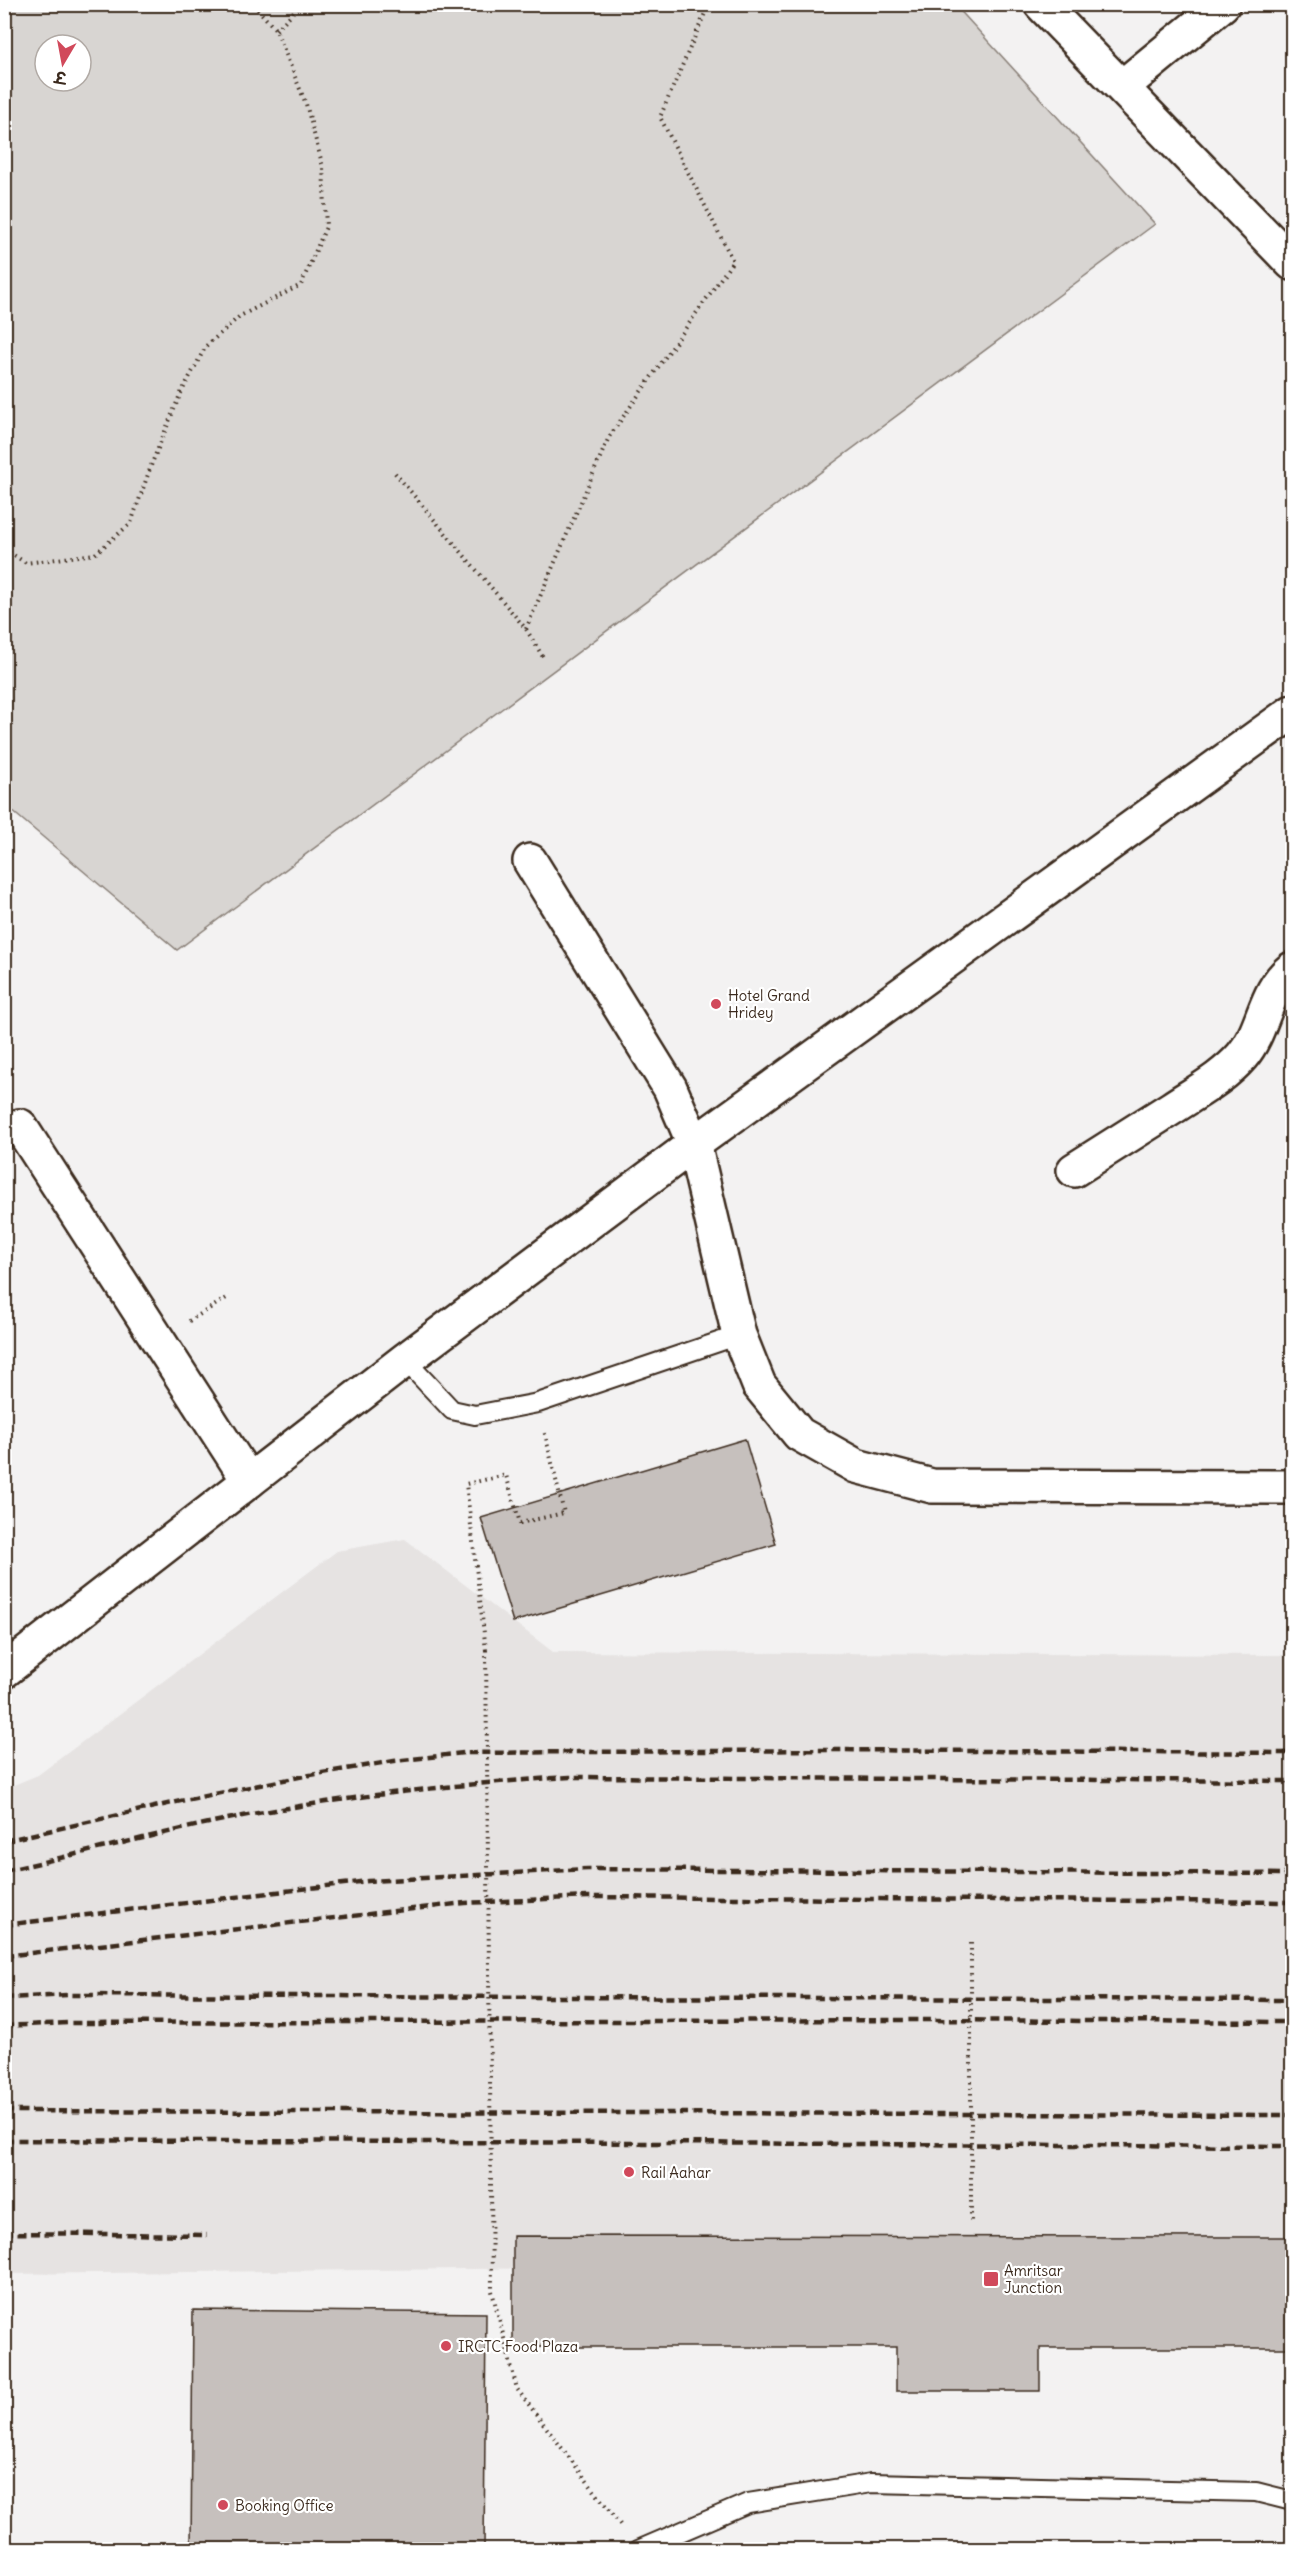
<svg xmlns="http://www.w3.org/2000/svg" width="1297" height="2554" font-family="Delius,'Playpen Sans Deva',sans-serif">
	<style>
		.built { fill: #e6e3e2 }
		.green { fill: #d8d5d2; stroke: #8a8078; stroke-width: 1.5; fill-rule: evenodd }
		.building { fill: #c6c0bd; stroke: #3b2a1e; stroke-width: 1.5 }
		.lines { fill: none; stroke-linecap: round; stroke-linejoin: round }
		.lane-casing { stroke: #3b2a1e; stroke-width: 22 }
		.street-casing { stroke: #3b2a1e; stroke-width: 38 }
		.secondary-casing { stroke: #3b2a1e; stroke-width: 38 }
		.path { stroke: #3b2a1e; stroke-width: 4; stroke-dasharray: 1.5 4.5; stroke-linecap: butt }
		.lane { stroke: #fff; stroke-width: 18 }
		.street { stroke: #fff; stroke-width: 33 }
		.secondary { stroke: #fff; stroke-width: 33 }
		.rail { stroke: #3b2a1e; stroke-width: 4.5; stroke-dasharray: 9 4.5; stroke-linecap: butt }
		.path-bridge { stroke: #3b2a1e; stroke-width: 4; stroke-dasharray: 1.5 4.5; stroke-linecap: butt }
		.poi-dot { fill: #d1495b; stroke: #fff; stroke-width: 2 }
		.labels { text-anchor: middle; dominant-baseline: central; stroke-width: 4.5; stroke-linejoin: round; paint-order: stroke }
		.poi-label { font-size: 15px; fill: #3b2a1e; stroke: #fff; text-anchor: start }
	</style>
	<rect width="100%" height="100%" fill="#f3f2f2"/>
	<filter id="ink" filterUnits="userSpaceOnUse"><feTurbulence type="fractalNoise" baseFrequency=".0167" numOctaves="2"/><feDisplacementMap in="SourceGraphic" scale="12" xChannelSelector="R" yChannelSelector="G"/><feConvolveMatrix kernelMatrix="1 2 1 2 8 2 1 2 1" color-interpolation-filters="sRGB"/></filter>
	<g filter="url(#ink)">
		<!-- built -->
		<path class="built" d="M405,1539L553,1652L1292,1655V2260L5,2274L4,1789L38,1775L337,1551Z"/>
		<!-- green -->
		<path class="green" d="M5,4L955,5L1155,224L177,950L5,805ZM45,45H81V81H45Z"/>
		<!-- building -->
		<path class="building" d="M745,1439L776,1544L513,1622L481,1518Z
			M513,2236L1292,2237V2348H1040V2391H896V2347H513Z
			M193,2310L486,2313L484,2550L191,2548Z"/>
		<g class="lines">
			<defs>
				<path id="lane" d="M405,1360L452,1410L475,1415L538,1403L739,1335
					M638,2550L748,2503L871,2483L1256,2492L1292,2501"/>
				<path id="street" d="M1041,4L1292,263
					M1122,87L1223,4
					M530,861L670,1088L694,1144L739,1335L759,1385L799,1434L856,1466L932,1486L1292,1487
					M20,1126L249,1481
					M1074,1170C1107,1149 1139,1129 1172,1108C1196,1092 1223,1078 1242,1056C1265,1029 1263,992 1292,969"/>
				<path id="secondary" d="M4,1671L405,1360L694,1144L1292,712"/>
			</defs>
			<!-- lane casing -->
			<use href="#lane" class="lane-casing"/>
			<!-- street casing -->
			<use href="#street" class="street-casing"/>
			<!-- secondary casing -->
			<use href="#secondary" class="secondary-casing"/>
			<!-- path -->
			<path class="path" d="M276,30L301,4
				M395,473L526,629L543,657
				M4,549L26,563L95,554L131,523L152,463L180,395L206,346L240,316L301,285L326,227L323,167L306,104L276,30L253,4
				M526,629L609,437L733,261L660,117L709,4
				M189,1321L230,1296
				M486,1650L466,1484L506,1475L520,1523L564,1513L544,1430
				M492,2291L517,2389L622,2527"/>
			<!-- lane -->
			<use href="#lane" class="lane"/>
			<!-- street -->
			<use href="#street" class="street"/>
			<!-- secondary -->
			<use href="#secondary" class="secondary"/>
			<!-- rail -->
			<path class="rail" d="M4,1841L185,1800L299,1777L394,1761L464,1753L830,1750L1292,1753
				M4,1871C89,1852 173,1829 258,1813C361,1795 465,1783 570,1777L1292,1781
				M4,1925L368,1881L588,1869L1292,1874
				M4,1956L465,1903L588,1897L1292,1902
				M4,1998L69,1995L1292,2000
				M4,2026L68,2023L913,2020L1292,2022
				M4,2111L1292,2115
				M4,2140L1292,2146
				M4,2233L207,2235"/>
			<!-- path-bridge -->
			<path class="path-bridge" d="M486,1650L492,2291
				M971,1943V2223"/>
		</g>
	</g>
	<!-- markers -->
	<g class="poi-dot">
		<circle cx="716" cy="1004" r="6"/>
		<circle cx="629" cy="2172" r="6"/>
		<rect x="983" y="2271" width="16" height="16" rx="3"/>
		<circle cx="446" cy="2346" r="6"/>
		<circle cx="223" cy="2505" r="6"/>
	</g>
	<g class="labels">
		<!-- poi labels -->
		<g class="poi-label">
			<text x="728" y="995">Hotel Grand<tspan x="728" dy="17">Hridey</tspan></text>
			<text x="641" y="2172">Rail Aahar</text>
			<text x="1004" y="2270">Amritsar<tspan x="1004" dy="17">Junction</tspan></text>
			<text x="458" y="2346">IRCTC Food Plaza</text>
			<text x="235" y="2505">Booking Office</text>
		</g>
	</g>
	<!-- margin -->
	<rect width="1297" height="2554" fill="none" stroke="#fff" stroke-width="24"/>
	<rect x="12" y="12" width="1273" height="2530" fill="none" stroke="#3b2a1e" stroke-width="2" filter="url(#ink)"/>
	<!-- north arrow -->
	<g transform="translate(63 63) rotate(190)"><circle r="28" fill="#ffffff" stroke="#b1aaa5" stroke-width="1.5"/>
	<path d="M0-4.5L10 22L0 15L-10 22Z" fill="#d1495b"/>
	<text y="-9" font-size="16" font-weight="bold" text-anchor="middle" fill="#3b2a1e">उ</text>
	</g>
</svg>
